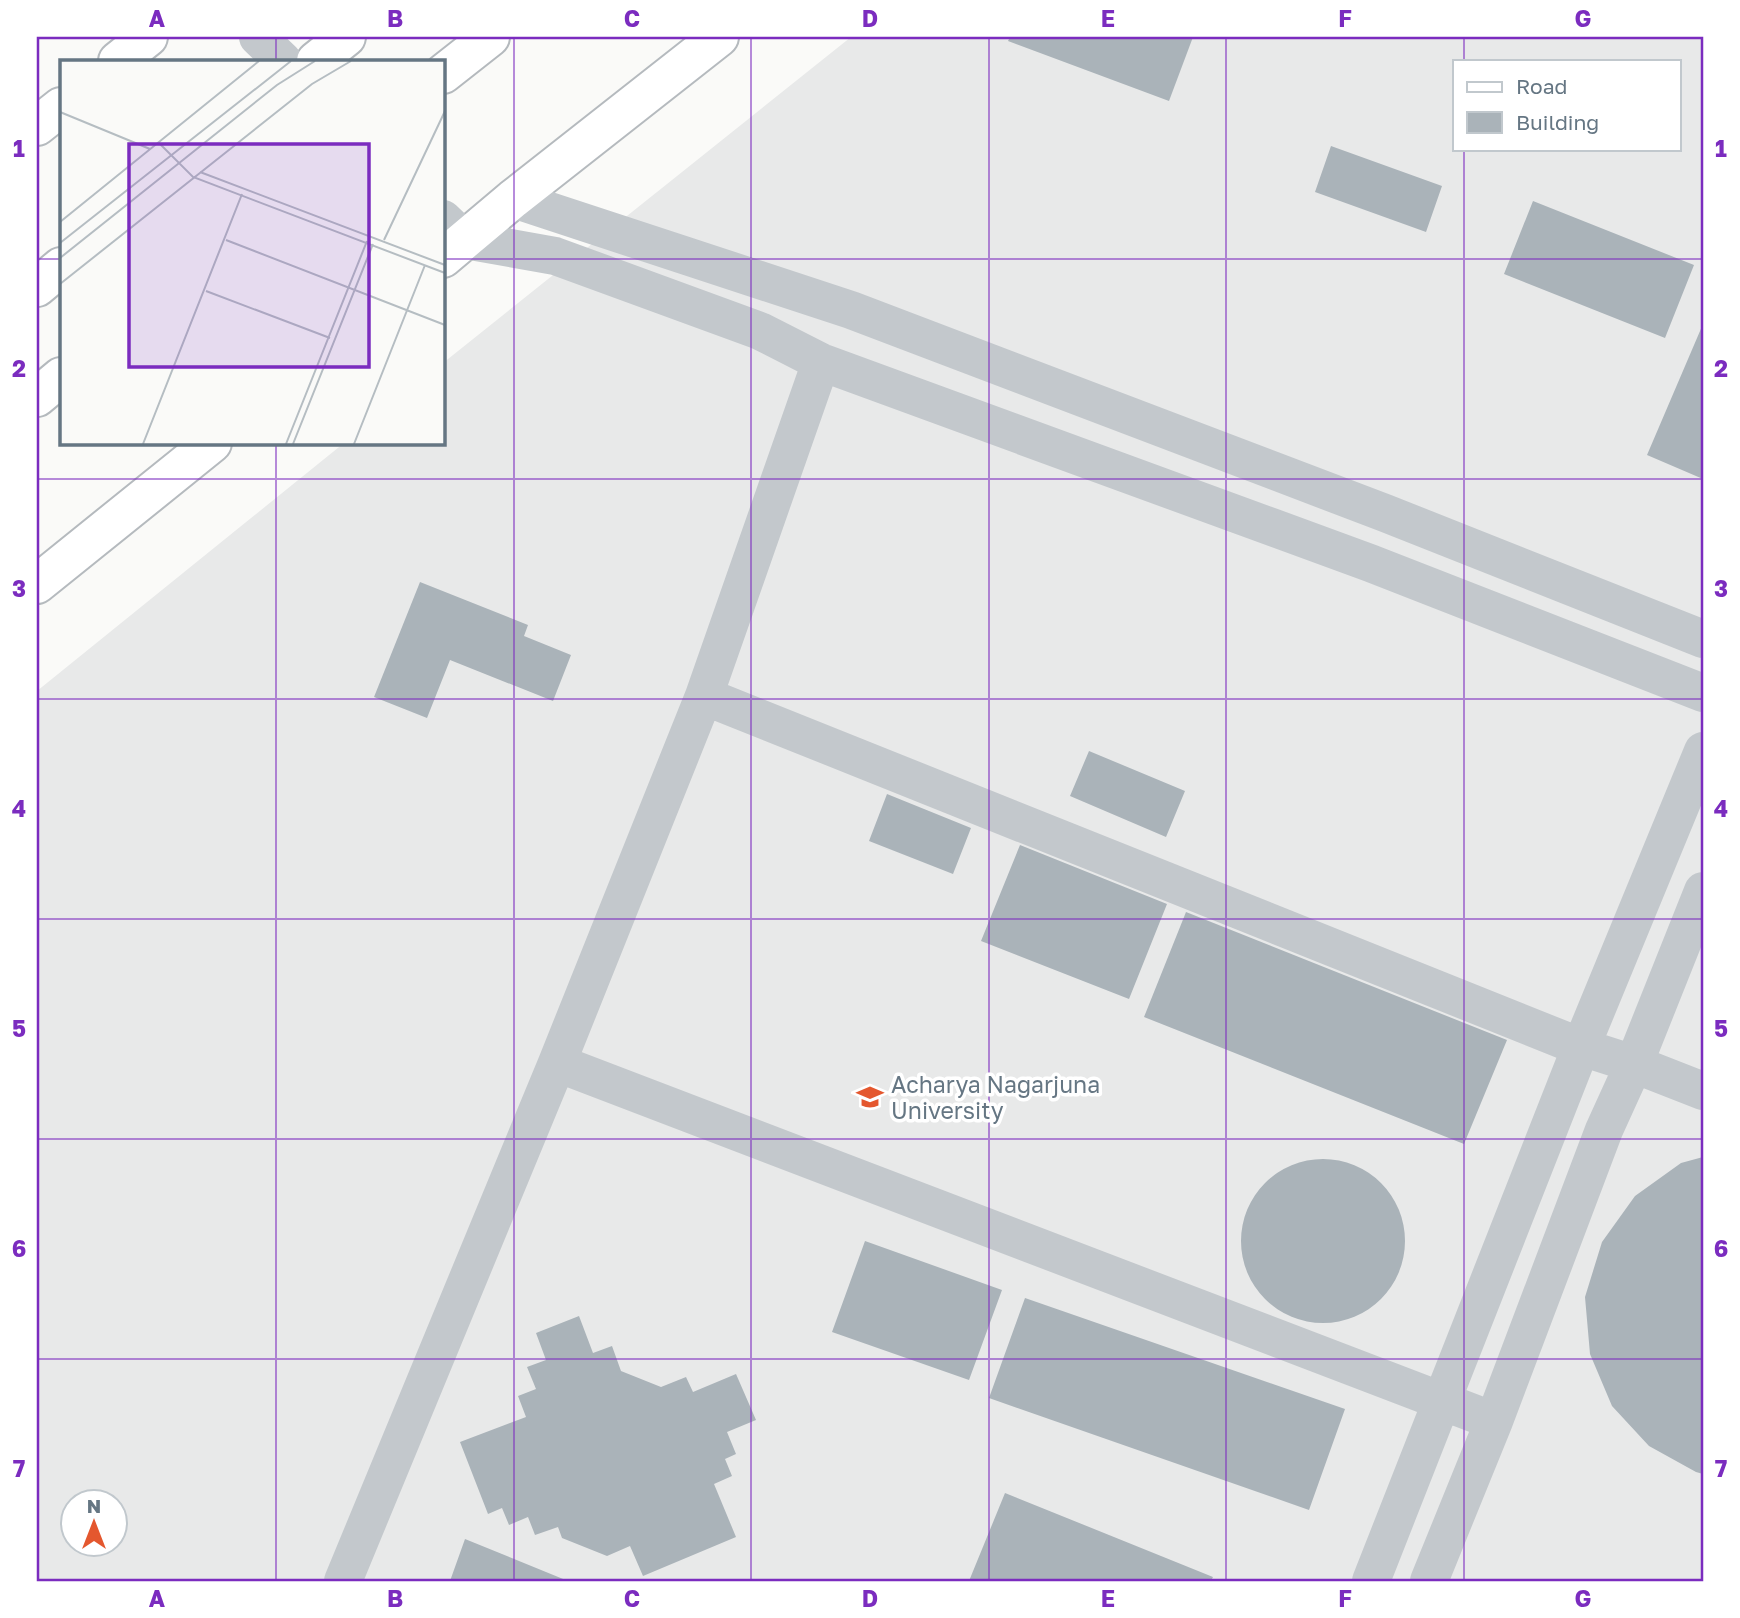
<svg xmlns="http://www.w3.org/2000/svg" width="1740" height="1618" font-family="'Golos Text',sans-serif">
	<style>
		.built { fill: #e8e9e9; fill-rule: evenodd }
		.building { fill: #aab3b9 }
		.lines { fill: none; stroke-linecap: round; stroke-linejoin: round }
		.major-casing { stroke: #b5babe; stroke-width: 42 }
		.highway-casing { stroke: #b4b9bd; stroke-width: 42 }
		.minor { stroke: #c3c8cc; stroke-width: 38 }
		.major { stroke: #fff; stroke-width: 38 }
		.highway { stroke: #fff; stroke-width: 38 }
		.grid { fill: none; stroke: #7b2cbf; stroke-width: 2; stroke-opacity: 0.55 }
		.labels { text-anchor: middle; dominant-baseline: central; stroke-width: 7; stroke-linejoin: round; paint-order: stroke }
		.poi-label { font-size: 23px; fill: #657683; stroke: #fff; text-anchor: start }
		.inset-road { fill: none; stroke: #b5bdc2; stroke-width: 2 }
		.view { fill: #7b2cbf; fill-opacity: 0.15; stroke: #7b2cbf; stroke-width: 3.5 }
		.inset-edge { fill: none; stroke: #657683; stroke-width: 3.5 }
		.neatline { fill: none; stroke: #7b2cbf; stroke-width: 2.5 }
		.grid-label { font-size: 23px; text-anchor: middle; font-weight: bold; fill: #7b2cbf }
	</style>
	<rect width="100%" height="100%" fill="#fafaf8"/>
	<!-- built -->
	<path class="built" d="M851,37H1703V1581H37V691L344,443H443V363ZM1455,61H1679V149H1455ZM74,1502H116V1544H74Z"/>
	<!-- building -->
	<path class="building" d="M1010,37H1193L1169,101L1008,41Z
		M1331,146L1442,186L1426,232L1315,192Z
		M1533,201L1694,265L1665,338L1504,274Z
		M1703,324V479L1647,455Z
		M420,582L528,625L524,636L571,655L553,701L450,660L427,718L374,697Z
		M1089,751L1185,791L1166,837L1070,796Z
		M887,794L971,828L953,874L869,841Z
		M1020,845L1167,904L1129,999L981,941Z
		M1186,912L1507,1040L1464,1144L1144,1017Z
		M1703,1157V1474L1696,1472L1649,1446L1612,1406L1590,1354L1585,1297L1602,1242L1635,1196L1681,1163Z
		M1241 1241a82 82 0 1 1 164 0a82 82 0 1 1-164 0Z
		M865,1241L1002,1290L969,1380L832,1332Z
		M1025,1298L1345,1409L1309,1510L989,1398Z
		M579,1316L593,1353L612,1346L621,1371L661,1387L686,1377L693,1392L736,1374L756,1420L727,1432L736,1454L725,1459L732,1476L714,1484L736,1537L643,1576L630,1546L607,1556L562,1538L558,1527L535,1535L528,1517L509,1525L502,1508L488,1514L460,1442L526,1417L518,1396L536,1389L527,1367L546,1360L536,1333Z
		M1005,1493L1213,1577L1211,1581H969Z
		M465,1539L568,1581H450Z"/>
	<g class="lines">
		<defs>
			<path id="major" d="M118,61L148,37
				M37,126L61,107
				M443,258L513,199L719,37
				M37,584L212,443"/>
			<path id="highway" d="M316,61L346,37
				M443,74L490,37
				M37,287L61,267
				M37,397L61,377"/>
		</defs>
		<!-- major casing -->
		<use href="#major" class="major-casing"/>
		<!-- highway casing -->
		<use href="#highway" class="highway-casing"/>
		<!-- minor -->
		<path class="minor" d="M258,37L283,61
			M513,199L851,310L1385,513L1703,639
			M443,219L465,240L555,256L760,331L821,362L1370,563L1703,693
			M704,696L1581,1047L1634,1064L1703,1091
			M557,1063L1494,1421
			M343,1581L557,1063L704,696L821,362
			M1371,1581L1581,1047L1703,751
			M1429,1581L1494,1421L1604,1130L1634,1064L1703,891"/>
		<!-- major -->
		<use href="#major" class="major"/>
		<!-- highway -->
		<use href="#highway" class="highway"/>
	</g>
	<!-- grid -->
	<path class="grid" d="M276,37V61M514,37V1581M751,37V1581M989,37V1581M1226,37V1581M1464,37V61M1464,149V1581M37,259H61M443,259H1703M276,443V1581M37,479H1703M37,699H1703M37,919H1703M37,1139H1703M37,1359H1703"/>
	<!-- icons -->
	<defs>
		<symbol id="university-bare" viewBox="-9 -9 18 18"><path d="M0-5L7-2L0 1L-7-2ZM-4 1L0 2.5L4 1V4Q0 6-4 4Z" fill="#e4572e" stroke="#fff" stroke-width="2.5" paint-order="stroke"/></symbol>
	</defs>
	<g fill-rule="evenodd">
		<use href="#university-bare" x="851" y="1078" width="38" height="38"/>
	</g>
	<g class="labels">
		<!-- poi labels -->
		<g class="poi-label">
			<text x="891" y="1084">Acharya Nagarjuna<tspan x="891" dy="26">University</tspan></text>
		</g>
	</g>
	<!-- overview -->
	<g transform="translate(60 60)">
		<rect width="385" height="385" fill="#fafaf8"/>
		<path class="inset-road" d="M0,52L90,89M98,82L133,117L385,213M140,112L385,205M0,162L199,1M166,180L385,265M324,180L385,51M0,183L231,1M0,198L217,25L255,1M0,224L252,24L291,1M146,231L270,278M83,384L182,134M226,384L307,181M233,384L313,184M294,384L365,205"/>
		<path class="view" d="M69,84H309V307H69Z"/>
		<rect width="385" height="385" class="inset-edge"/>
	</g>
	<!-- border -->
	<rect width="1740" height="1618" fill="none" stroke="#ffffff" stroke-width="77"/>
	<!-- legend -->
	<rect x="1453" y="60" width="228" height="91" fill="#ffffff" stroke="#c1c8cd" stroke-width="2"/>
	<rect x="1467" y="82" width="35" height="10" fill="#ffffff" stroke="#c1c8cd" stroke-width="2"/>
	<text x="1516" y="94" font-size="21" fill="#657683">Road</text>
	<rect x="1467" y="112" width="35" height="21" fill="#aab3b9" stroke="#c1c8cd" stroke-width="2"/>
	<text x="1516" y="130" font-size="21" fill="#657683">Building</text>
	<!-- north arrow -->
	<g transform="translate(94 1523)"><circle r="33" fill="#ffffff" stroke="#c1c8cd" stroke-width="2"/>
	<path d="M0-5L12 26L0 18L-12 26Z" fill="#e4572e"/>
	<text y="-10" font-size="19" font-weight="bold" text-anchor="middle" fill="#657683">N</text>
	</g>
	<rect x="38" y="38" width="1664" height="1542" class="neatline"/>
	<g class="grid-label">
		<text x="157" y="27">A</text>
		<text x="395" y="27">B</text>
		<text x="632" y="27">C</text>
		<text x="870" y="27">D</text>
		<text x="1108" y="27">E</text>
		<text x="1345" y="27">F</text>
		<text x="1583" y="27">G</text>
		<text x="19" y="157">1</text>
		<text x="1721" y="157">1</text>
		<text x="19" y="377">2</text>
		<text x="1721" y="377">2</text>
		<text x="19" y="597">3</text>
		<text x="1721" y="597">3</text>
		<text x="19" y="817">4</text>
		<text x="1721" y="817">4</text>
		<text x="19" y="1037">5</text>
		<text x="1721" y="1037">5</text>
		<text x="19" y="1257">6</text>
		<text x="1721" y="1257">6</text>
		<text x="19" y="1477">7</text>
		<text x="1721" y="1477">7</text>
		<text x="157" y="1607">A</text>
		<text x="395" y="1607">B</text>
		<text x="632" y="1607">C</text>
		<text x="870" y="1607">D</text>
		<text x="1108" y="1607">E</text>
		<text x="1345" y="1607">F</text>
		<text x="1583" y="1607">G</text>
	</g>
</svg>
